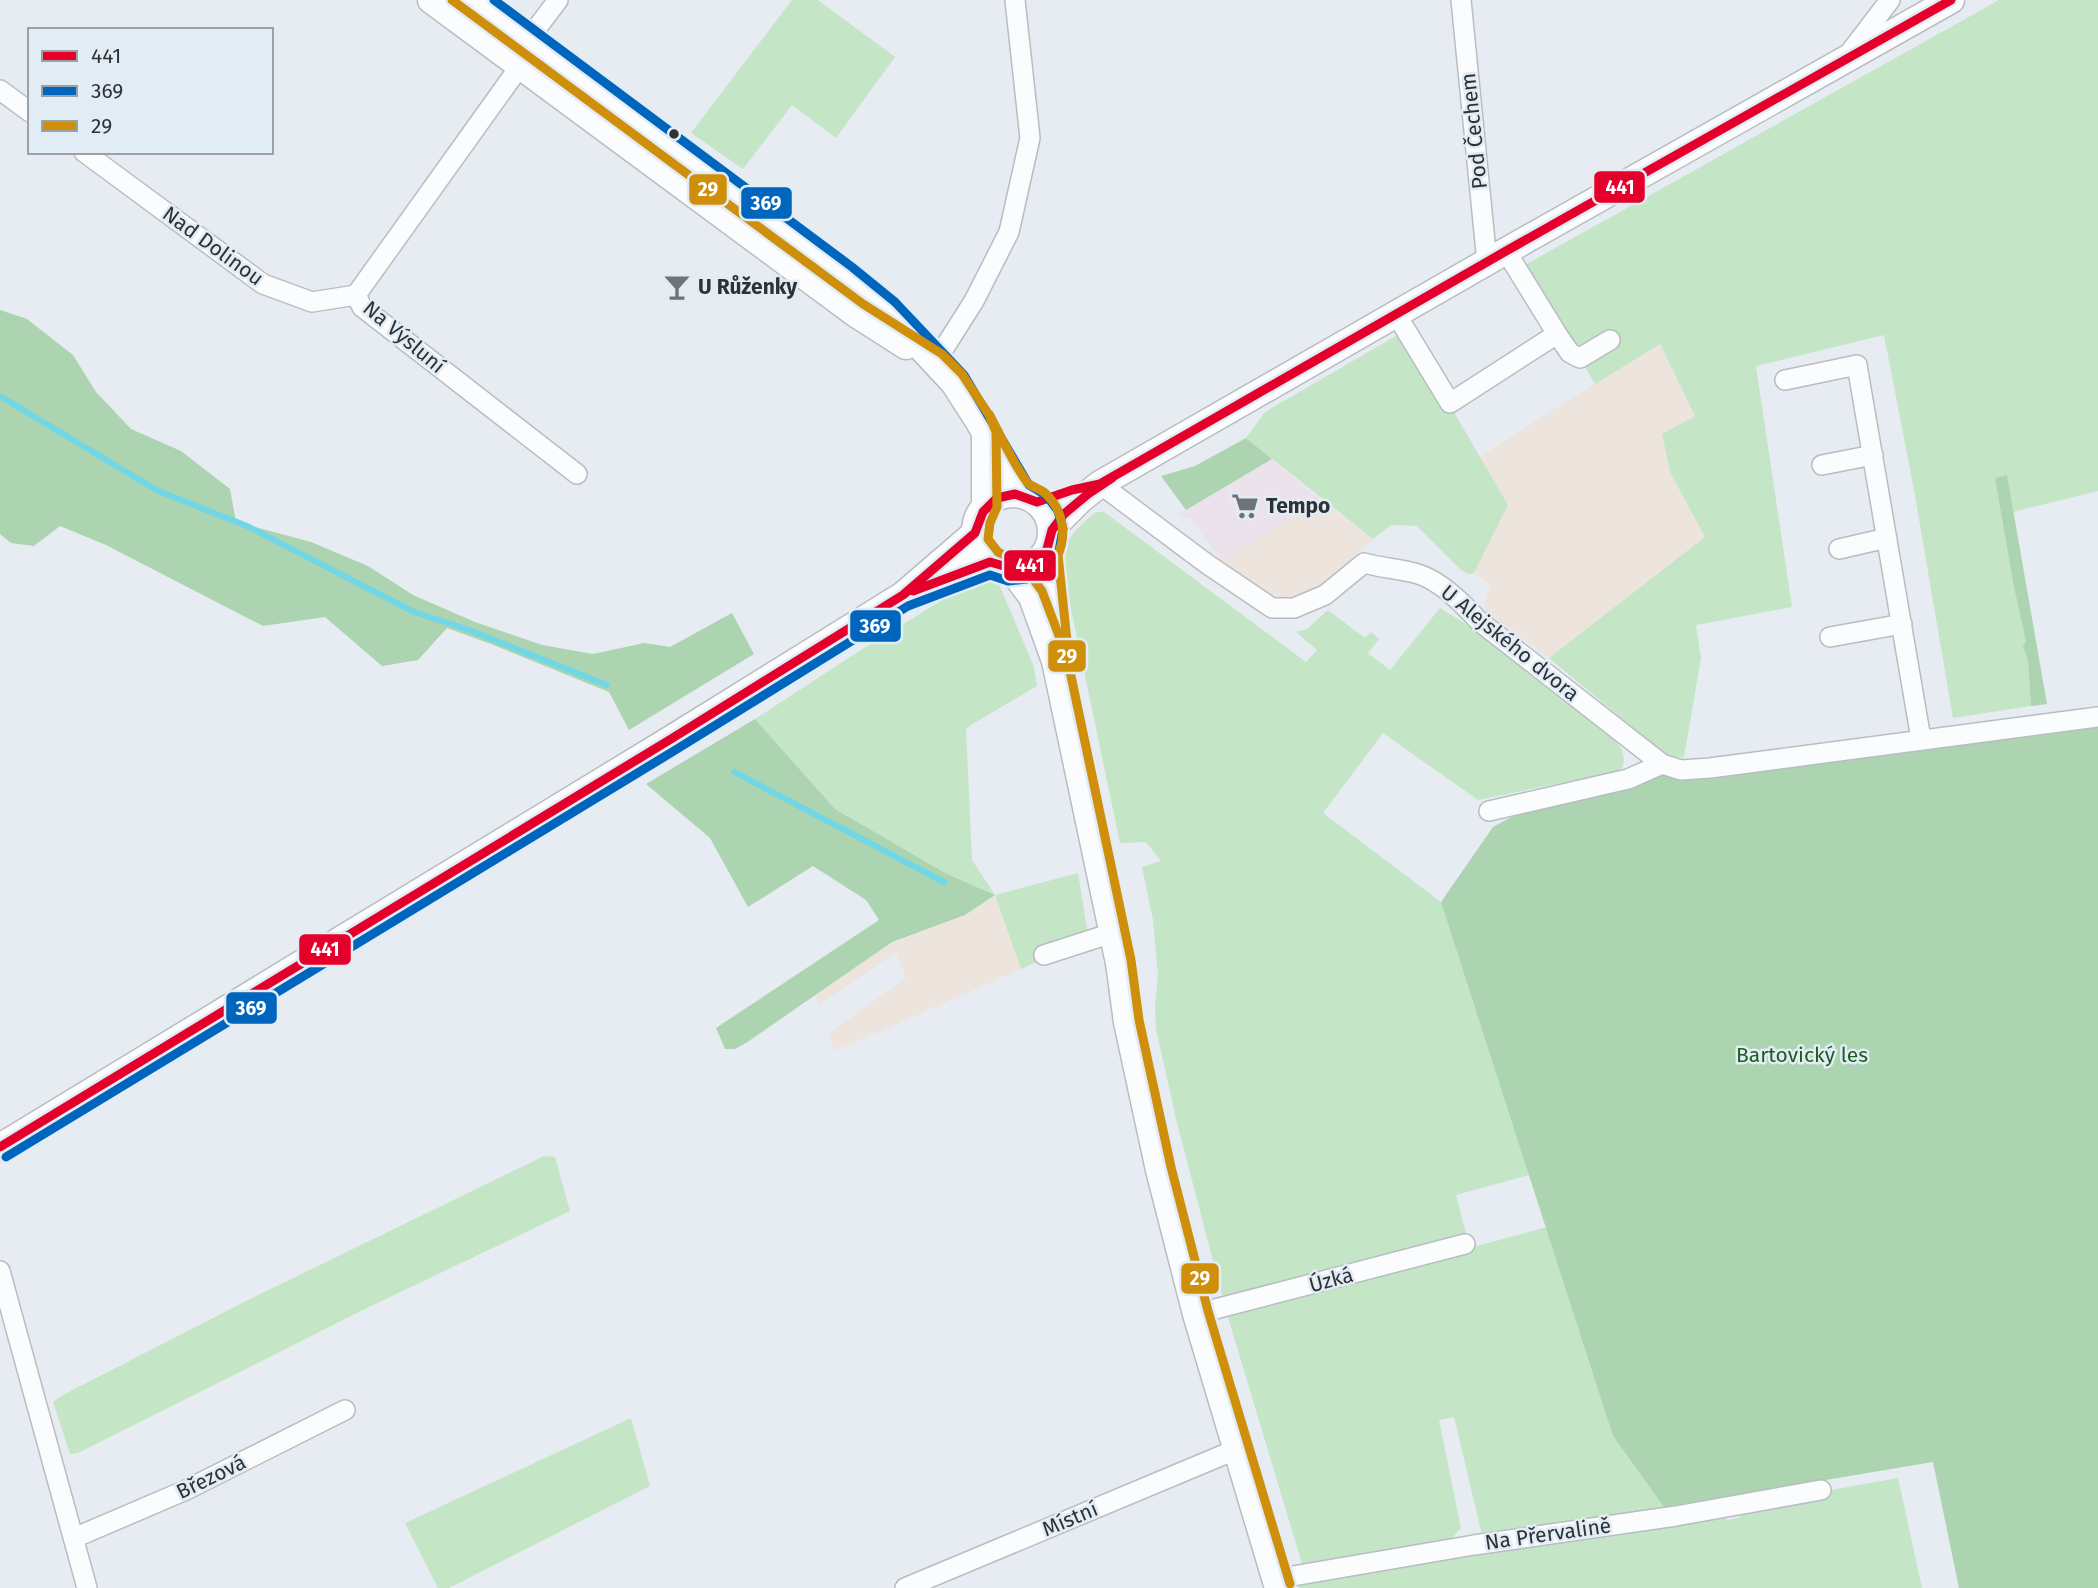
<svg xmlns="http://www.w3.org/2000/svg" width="2098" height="1588" font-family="'Fira Sans',sans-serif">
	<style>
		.commercial { fill: #ece2eb }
		.industrial { fill: #ece4dd }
		.green { fill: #c4e6c7 }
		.forest { fill: #acd4b0 }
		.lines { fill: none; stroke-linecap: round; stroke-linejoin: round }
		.stream { stroke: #71d6e5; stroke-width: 6 }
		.minor-casing { stroke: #b8bdc1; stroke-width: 22 }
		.secondary-casing { stroke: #b8bdc1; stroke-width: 29 }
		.minor { stroke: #fbfcfd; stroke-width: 19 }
		.secondary { stroke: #fbfcfd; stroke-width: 26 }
		.bus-1-casing { stroke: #e2ecf5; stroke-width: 14 }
		.bus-2-casing { stroke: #e2ecf5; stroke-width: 14 }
		.bus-3-casing { stroke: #e2ecf5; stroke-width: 14 }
		.bus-1 { stroke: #e4002b; stroke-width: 9 }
		.bus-2 { stroke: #0065bd; stroke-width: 9 }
		.bus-3 { stroke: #cf8f0b; stroke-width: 9 }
		.bus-dot { fill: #2e3235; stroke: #e2ecf5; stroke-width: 2.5 }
		.labels { text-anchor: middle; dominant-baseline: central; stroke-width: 5; stroke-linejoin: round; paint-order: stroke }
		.street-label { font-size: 21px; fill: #2e3235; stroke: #e2ecf5 }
		.poi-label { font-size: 21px; font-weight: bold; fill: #2e3235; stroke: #e2ecf5; text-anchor: start }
		.park-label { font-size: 21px; fill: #1b5f1e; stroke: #e2ecf5 }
		.line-badge { stroke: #e2ecf5; stroke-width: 2.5 }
		.badge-label { font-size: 19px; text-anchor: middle; font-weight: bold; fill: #fff }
	</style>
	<rect width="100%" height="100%" fill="#e6ecf1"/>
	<!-- commercial -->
	<path class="commercial" d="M1272,459L1321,500L1221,561L1190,517L1184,519L1179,514Z"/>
	<!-- industrial -->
	<path class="industrial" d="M1659,343L1695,416L1662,434L1670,471L1705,537L1549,658L1486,611L1485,601L1490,585L1474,573L1507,506L1479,457Z
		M1321,500L1373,539L1310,594L1293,598H1280L1250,583L1221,561Z
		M995,895L1021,969L835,1051L829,1033L906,978L896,952L818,1006L816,995L892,942L965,915Z"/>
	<!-- green -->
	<path class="green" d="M792,0H818L895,57L836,138L792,105L743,169L691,133Z
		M1999,0H2098V491L2013,512L2007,476L2026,641L2024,646L2028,661L2031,706L1953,718L1914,490L1884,335L1756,366L1792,607L1696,625L1701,658L1684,757H1668L1549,658L1705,537L1670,472L1662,434L1695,416L1660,344L1595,384L1580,358L1516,270Z
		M1406,330L1508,505L1474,573L1468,574L1461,570L1417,526L1391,525L1373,539L1246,438L1265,412Z
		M1096,512H1104L1306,662L1317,650L1296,632L1307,629L1328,610L1365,638L1371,632L1379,639L1368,653L1390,670L1440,608L1469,626L1607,732C1619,744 1630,755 1620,771L1478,800L1383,733L1323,813L1441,902L1530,1175L1456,1195L1467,1237L1224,1303L1177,1123L1156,1029L1155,1006L1158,976L1153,920L1142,867L1161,861L1146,842L1120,843L1062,566C1062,541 1077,527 1096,512Z
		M985,581L999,584L1034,667L1037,686L966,728L972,860L995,895L1078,873L1090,947L1058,952L1021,969L995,895L947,874L835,809L755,719L853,655L957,591Z
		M544,1156L555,1157L570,1211L367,1308L78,1453L70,1454L53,1402L63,1395L246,1301Z
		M1547,1227L1613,1436L1664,1507L1655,1514L1483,1539L1454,1417L1439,1420L1461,1528L1449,1542L1303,1567L1227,1314Z
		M631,1418L650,1486L449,1588H438L405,1523Z
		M1898,1478L1922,1588H1299L1297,1582C1439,1555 1583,1538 1725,1518L1728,1520L1740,1517L1741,1506Z"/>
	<!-- forest -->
	<path class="forest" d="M0,310L27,319L73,355L96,392L131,429L181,451L230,489L236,522L311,542L368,566L413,595L475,622L542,645L593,654L644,643L670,647L732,613L754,654L629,730L609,692L491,644L447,628L418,660L382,666L325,617L263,626L106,545L60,526L34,546L11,543L0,534Z
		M1246,438L1272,459L1186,510L1161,476L1195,466Z
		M2007,475L2047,704L2031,706L2028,661L2023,646L2026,641L2014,587L1995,478Z
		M2098,716V1588H1959L1933,1462L1664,1507L1613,1436L1441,902L1493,827L1526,809L1646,782L1662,764Z
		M755,719L835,809L947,874L995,895L965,915L892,942L746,1043L735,1049H725L716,1028L879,920L866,900L813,866L748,907L710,838L646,784Z"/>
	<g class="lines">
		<!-- stream -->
		<path class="stream" d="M0,396L158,491L247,526L414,612L469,630L607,685
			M734,772L944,882"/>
		<defs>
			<path id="minor" d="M558,0L527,41L520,66L356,295L362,307L577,474
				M1461,0L1487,262
				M1848,55L1890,0
				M0,90L30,112
				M84,152L263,284L312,302L356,295
				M1396,314L1450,403L1557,334L1506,251
				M1557,334L1570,353L1580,358L1610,340
				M934,364L974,301L1009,232L1030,138L1015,0
				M1785,380L1857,365L1921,739
				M1822,465L1873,455
				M1100,484L1207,564L1272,608H1294L1325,595L1364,563C1382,568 1401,569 1418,574C1441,581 1463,604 1479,621L1662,764L1681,770L1710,768L2098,717
				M1839,549L1887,538
				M1830,637L1902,624
				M1489,811L1628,779L1662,764
				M1044,955L1112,933
				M0,1271L87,1588
				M1196,1314L1465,1244
				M74,1538L186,1490L345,1410
				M1275,1579L1474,1545L1676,1516L1821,1490
				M905,1588L1235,1450"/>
			<path id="secondary" d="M431,0L856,314L906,346
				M473,0L845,277L886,310L954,383L979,422L1020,494
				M985,435V506
				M975 532a38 38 0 1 1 76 0a38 38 0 1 1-76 0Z
				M1051,529L1080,500L1100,484L1506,251L1951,0
				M1045,553L1055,628
				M1009,570L1014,573L1032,597L1055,661L1119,963L1127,1022L1159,1170L1196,1314L1278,1588
				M924,587L990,562
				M0,1147L671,739L903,595L975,533"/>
		</defs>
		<!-- minor casing -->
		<use href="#minor" class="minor-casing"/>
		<!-- secondary casing -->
		<use href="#secondary" class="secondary-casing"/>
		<!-- minor -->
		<use href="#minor" class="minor"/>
		<!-- secondary -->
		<use href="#secondary" class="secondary"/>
		<defs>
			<path id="bus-1" d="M913,591L990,562L1014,569L1029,566L1036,562L1047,549L1052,530L1064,514L1088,494L1112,478
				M0,1147L671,739L903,595L975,533L983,512L997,498L1015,494L1037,502L1072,490L1100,484L1506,251L1951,0"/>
			<path id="bus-2" d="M6,1157L677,749L908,606L990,575L1008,581L1027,579L1045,569L1059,551L1063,529L1058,511L1047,496L1029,485L964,375L895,302L852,267L494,0"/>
			<path id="bus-3" d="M452,0L863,304L942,354L962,374L989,415L996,432L997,507L990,523L988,539L998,552L1022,564L1042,591L1067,657L1131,960L1139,1020L1171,1167L1208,1311L1290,1584
				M989,414C1001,436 1012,462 1027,482C1032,488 1040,488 1046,494C1063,510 1067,534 1058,555L1067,641"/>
		</defs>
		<!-- bus-1 casing -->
		<use href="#bus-1" class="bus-1-casing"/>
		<!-- bus-2 casing -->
		<use href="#bus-2" class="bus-2-casing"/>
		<!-- bus-3 casing -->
		<use href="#bus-3" class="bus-3-casing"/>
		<!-- bus-1 -->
		<use href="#bus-1" class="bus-1"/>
		<!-- bus-2 -->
		<use href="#bus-2" class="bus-2"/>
		<!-- bus-3 -->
		<use href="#bus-3" class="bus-3"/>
	</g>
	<!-- icons -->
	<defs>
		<symbol id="bar-bare" viewBox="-9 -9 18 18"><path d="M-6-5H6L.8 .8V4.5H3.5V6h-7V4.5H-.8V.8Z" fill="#6e7377" stroke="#e2ecf5" stroke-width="2.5" paint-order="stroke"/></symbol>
		<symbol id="supermarket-bare" viewBox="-9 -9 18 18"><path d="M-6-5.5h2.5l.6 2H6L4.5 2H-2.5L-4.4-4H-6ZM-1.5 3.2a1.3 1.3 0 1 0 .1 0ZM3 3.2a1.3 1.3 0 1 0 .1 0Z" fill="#6e7377" stroke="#e2ecf5" stroke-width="2.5" paint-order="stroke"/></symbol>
	</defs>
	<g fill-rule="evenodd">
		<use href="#bar-bare" x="658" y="268" width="38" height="38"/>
		<use href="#supermarket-bare" x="1226" y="487" width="38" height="38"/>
	</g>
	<!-- markers -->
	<circle class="bus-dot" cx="674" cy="134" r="6"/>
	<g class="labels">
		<!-- street labels -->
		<g class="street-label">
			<text transform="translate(1474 131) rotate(-96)">Pod Čechem</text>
			<text transform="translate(213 246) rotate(36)">Nad Dolinou</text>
			<text transform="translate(404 337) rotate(40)">Na Výsluní</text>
			<text transform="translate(1510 643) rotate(39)">U Alejského dvora</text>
			<text transform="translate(1331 1280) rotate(-15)">Úzká</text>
			<text transform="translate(211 1477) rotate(-26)">Březová</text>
			<text transform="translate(1070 1519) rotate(-23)">Místní</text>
			<text transform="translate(1548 1534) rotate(-8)">Na Přervalině</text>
		</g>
		<!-- poi labels -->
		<g class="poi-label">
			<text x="698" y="287">U Růženky</text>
			<text x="1266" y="506">Tempo</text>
		</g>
		<!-- park labels -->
		<g class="park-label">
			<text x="1802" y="1055">Bartovický les</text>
		</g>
	</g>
	<g class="line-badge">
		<rect x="1593" y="170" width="53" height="34" rx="7" fill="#e4002b"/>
		<rect x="688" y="173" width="40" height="33" rx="7" fill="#cf8f0b"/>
		<rect x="740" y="186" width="53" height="34" rx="7" fill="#0065bd"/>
		<rect x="1003" y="549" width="54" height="33" rx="7" fill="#e4002b"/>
		<rect x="849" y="609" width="53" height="34" rx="7" fill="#0065bd"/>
		<rect x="1047" y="639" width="40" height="34" rx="7" fill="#cf8f0b"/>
		<rect x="298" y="933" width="54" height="33" rx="7" fill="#e4002b"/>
		<rect x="225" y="991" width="53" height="34" rx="7" fill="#0065bd"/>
		<rect x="1180" y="1262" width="40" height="33" rx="7" fill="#cf8f0b"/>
	</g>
	<g class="badge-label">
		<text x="1620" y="194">441</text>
		<text x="708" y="196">29</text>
		<text x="766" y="210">369</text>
		<text x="1030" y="572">441</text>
		<text x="875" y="633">369</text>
		<text x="1067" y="663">29</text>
		<text x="325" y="956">441</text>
		<text x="251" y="1015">369</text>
		<text x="1200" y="1285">29</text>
	</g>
	<!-- legend -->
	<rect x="28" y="28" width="245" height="126" fill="#e2ecf5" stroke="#9aa2a8" stroke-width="2"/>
	<rect x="42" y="51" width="35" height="10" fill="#e4002b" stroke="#9aa2a8" stroke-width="2"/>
	<text x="91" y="63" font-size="21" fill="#2e3235">441</text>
	<rect x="42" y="86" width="35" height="10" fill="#0065bd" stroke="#9aa2a8" stroke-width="2"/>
	<text x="91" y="98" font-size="21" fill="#2e3235">369</text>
	<rect x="42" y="121" width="35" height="10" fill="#cf8f0b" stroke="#9aa2a8" stroke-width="2"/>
	<text x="91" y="133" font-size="21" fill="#2e3235">29</text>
</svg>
